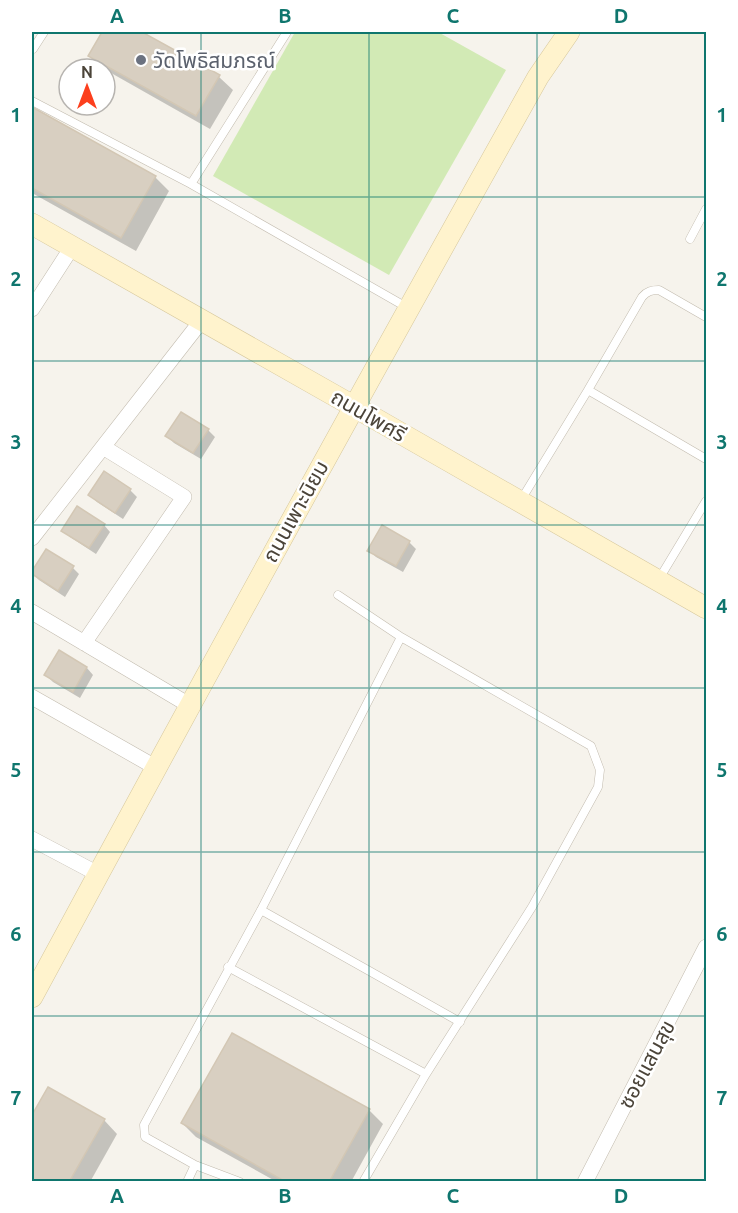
<svg xmlns="http://www.w3.org/2000/svg" width="738" height="1213" font-family="Ubuntu,'Noto Sans Thai',sans-serif">
	<style>
		.green { fill: #d2eab5 }
		.shadow { fill: #0003 }
		.building { fill: #d8cfc1; stroke: #d3c7b4; stroke-width: 1.5 }
		.lines { fill: none; stroke-linecap: round; stroke-linejoin: round }
		.lane-casing { stroke: #c2bbae; stroke-width: 9 }
		.street-casing { stroke: #c2bbae; stroke-width: 16 }
		.secondary-casing { stroke: #d6c79b; stroke-width: 22 }
		.lane { stroke: #fff; stroke-width: 8 }
		.street { stroke: #fff; stroke-width: 15 }
		.secondary { stroke: #fff3cd; stroke-width: 21 }
		.grid { fill: none; stroke: #0f766e; stroke-width: 1.5; stroke-opacity: 0.55 }
		.worship-dot { fill: #6b7280; stroke: #fff; stroke-width: 2 }
		.labels { text-anchor: middle; dominant-baseline: central; stroke-width: 5; stroke-linejoin: round; paint-order: stroke }
		.worship-label { font-size: 21px; fill: #5b616d; stroke: #fff; text-anchor: start }
		.street-label { font-size: 21px; fill: #4b4439; stroke: #fff }
		.neatline { fill: none; stroke: #0f766e; stroke-width: 2 }
		.grid-label { font-size: 20px; text-anchor: middle; font-weight: bold; fill: #0f766e }
	</style>
	<rect width="100%" height="100%" fill="#f6f3ec"/>
	<!-- green -->
	<path class="green" d="M295,32H438L506,70L389,275L213,176Z"/>
	<!-- shadow -->
	<path class="shadow" d="M104,32H139L219,77L233,90L210,129L104,69L90,55Z
		M32,109L155,177L169,191L136,251L32,193Z
		M208,430L215,437L201,459L174,443L167,436Z
		M130,490L137,497L123,519L97,502L90,495Z
		M104,525L110,532L96,554L70,537L63,530Z
		M382,527L409,542L416,549L403,572L376,557L369,550Z
		M73,568L79,574L65,597L39,580L32,573Z
		M60,652L87,668L93,675L80,698L53,682L46,675Z
		M48,1089L104,1120L117,1134L90,1182H32V1118Z
		M369,1110L383,1124L351,1182H277L196,1137L182,1123Z"/>
	<!-- building -->
	<path class="building" d="M102,32H142L220,75L196,116L88,56Z
		M32,107L156,176L121,238L32,188Z
		M181,412L209,429L193,453L165,436Z
		M104,471L131,489L115,513L88,495Z
		M77,506L105,524L89,548L61,531Z
		M382,525L410,541L396,566L367,551Z
		M46,549L74,566L58,591L32,574V571Z
		M59,650L87,667L73,692L44,675Z
		M232,1033L370,1109L329,1182H286L181,1123Z
		M48,1087L105,1119L69,1182H32V1115Z"/>
	<g class="lines">
		<defs>
			<path id="lane" d="M33,49L44,32
				M32,101L191,184L287,32
				M191,184L408,308
				M690,239L706,209
				M588,390L642,297C647,291 652,290 659,290L706,317
				M521,500L588,390L706,459
				M659,579L706,501
				M338,595L401,637
				M261,910L460,1022
				M228,967L426,1074
				M187,1182L195,1165
				M240,1182L195,1165L145,1137L144,1125L261,910L401,637L591,746L600,770L598,787L532,907L426,1074L363,1182"/>
			<path id="street" d="M32,309L72,247
				M32,538L202,320
				M32,612L189,705
				M84,643L184,497L103,447
				M32,697L155,767
				M32,839L98,874
				M585,1182L706,947"/>
			<path id="secondary" d="M32,224L353,406L706,608
				M32,997C198,689 367,382 538,77L569,32"/>
		</defs>
		<!-- lane casing -->
		<use href="#lane" class="lane-casing"/>
		<!-- street casing -->
		<use href="#street" class="street-casing"/>
		<!-- secondary casing -->
		<use href="#secondary" class="secondary-casing"/>
		<!-- lane -->
		<use href="#lane" class="lane"/>
		<!-- street -->
		<use href="#street" class="street"/>
		<!-- secondary -->
		<use href="#secondary" class="secondary"/>
	</g>
	<!-- grid -->
	<path class="grid" d="M201,32V1182M369,32V1182M537,32V1182M32,197H706M32,361H706M32,525H706M32,688H706M32,852H706M32,1016H706"/>
	<!-- markers -->
	<circle class="worship-dot" cx="141" cy="60" r="6"/>
	<g class="labels">
		<!-- worship labels -->
		<g class="worship-label">
			<text x="153" y="60">วัดโพธิสมภรณ์</text>
		</g>
		<!-- street labels -->
		<g class="street-label">
			<text transform="translate(369 415) rotate(30)">ถนนโพศรี</text>
			<text transform="translate(295 511) rotate(-61)">ถนนเพาะนิยม</text>
			<text transform="translate(646 1064) rotate(-62)">ซอยแสนสุข</text>
		</g>
	</g>
	<!-- border -->
	<rect width="738" height="1213" fill="none" stroke="#ffffff" stroke-width="66"/>
	<!-- north arrow -->
	<g transform="translate(87 87)"><circle r="28" fill="#ffffff" stroke="#b7b4b0" stroke-width="1.5"/>
	<path d="M0-4.5L10 22L0 15L-10 22Z" fill="#fc3f1d"/>
	<text y="-9" font-size="16" font-weight="bold" text-anchor="middle" fill="#4b4439">N</text>
	</g>
	<rect x="33" y="33" width="672" height="1147" class="neatline"/>
	<g class="grid-label">
		<text x="117" y="23">A</text>
		<text x="285" y="23">B</text>
		<text x="453" y="23">C</text>
		<text x="621" y="23">D</text>
		<text x="16" y="122">1</text>
		<text x="722" y="122">1</text>
		<text x="16" y="286">2</text>
		<text x="722" y="286">2</text>
		<text x="16" y="449">3</text>
		<text x="722" y="449">3</text>
		<text x="16" y="613">4</text>
		<text x="722" y="613">4</text>
		<text x="16" y="777">5</text>
		<text x="722" y="777">5</text>
		<text x="16" y="941">6</text>
		<text x="722" y="941">6</text>
		<text x="16" y="1105">7</text>
		<text x="722" y="1105">7</text>
		<text x="117" y="1203">A</text>
		<text x="285" y="1203">B</text>
		<text x="453" y="1203">C</text>
		<text x="621" y="1203">D</text>
	</g>
</svg>
